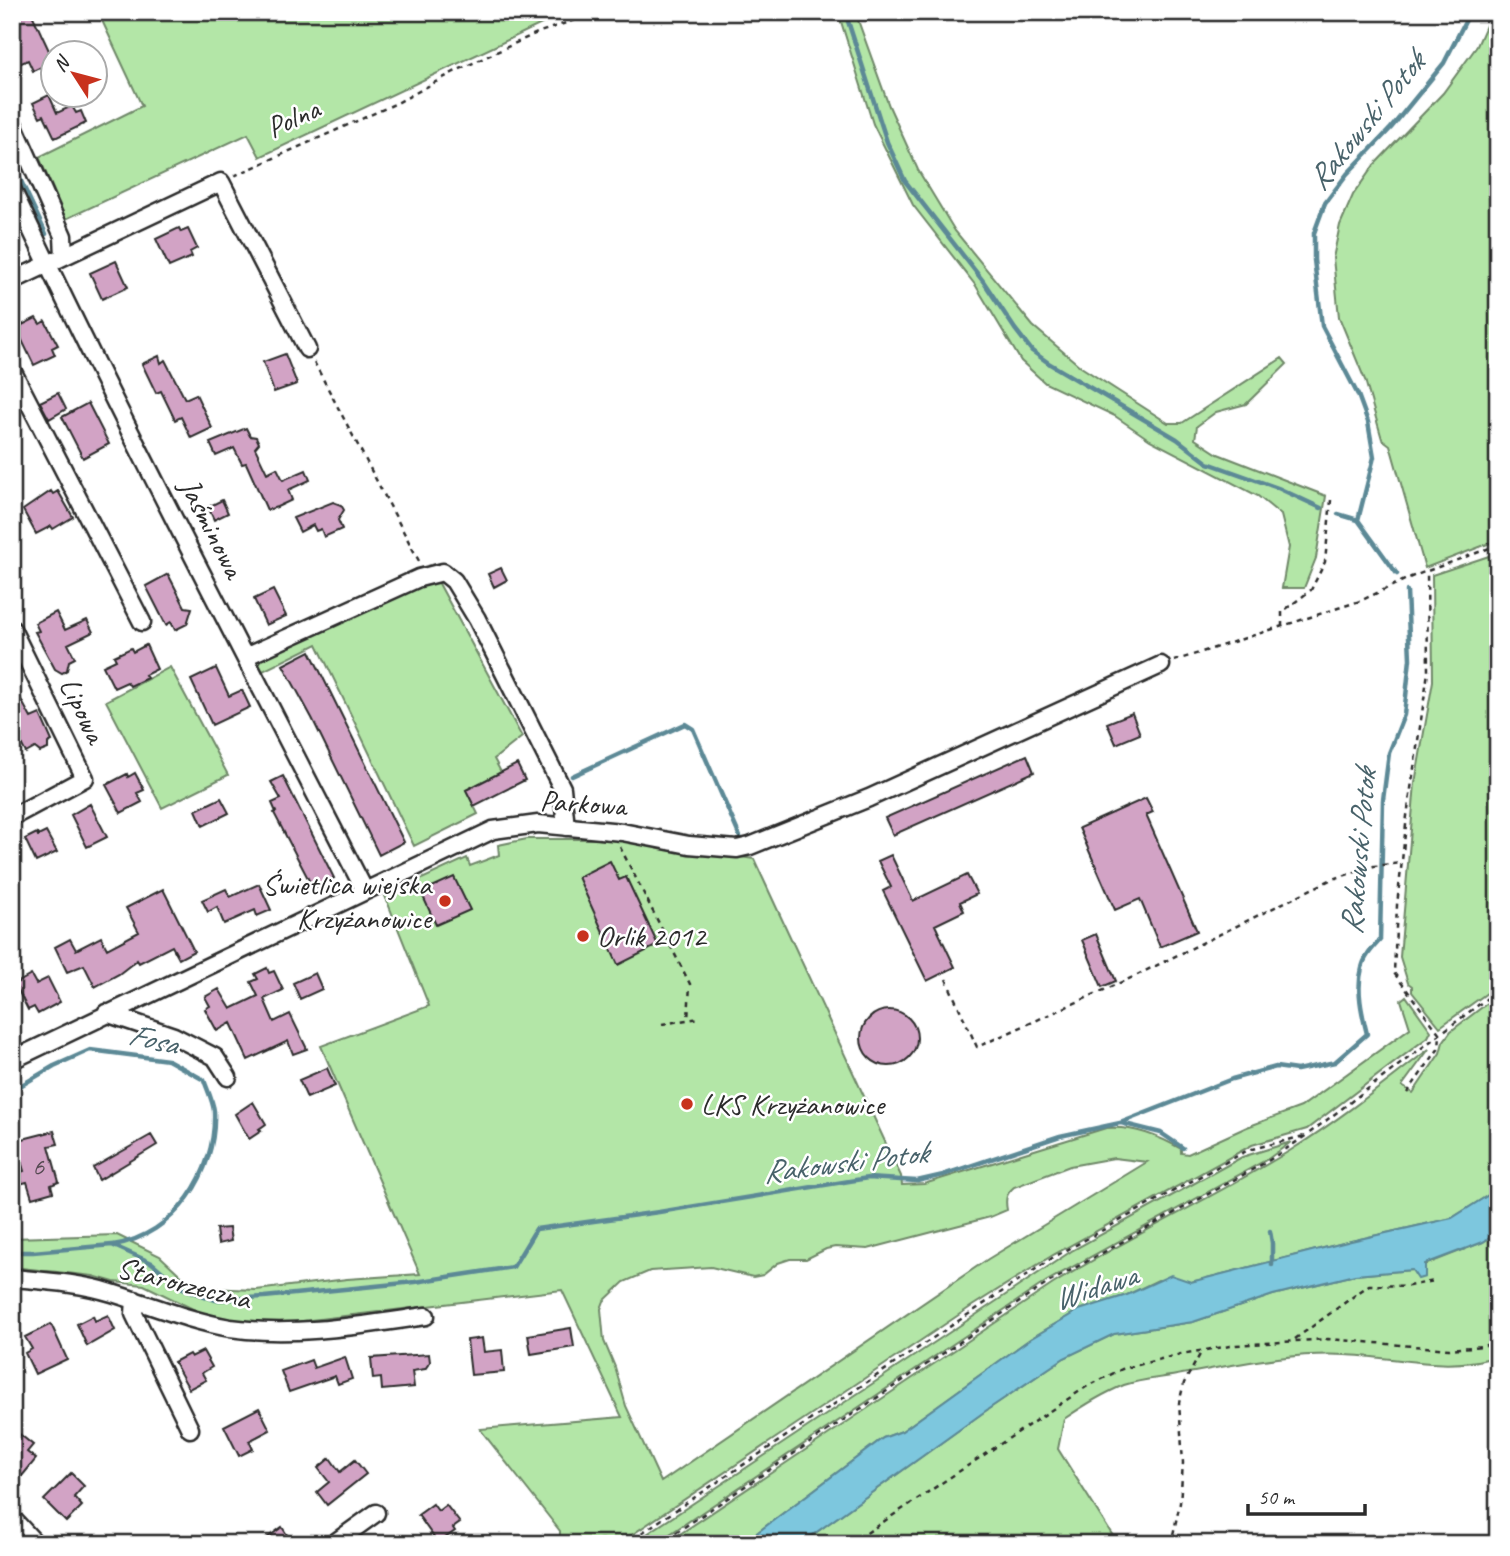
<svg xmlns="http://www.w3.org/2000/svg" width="1510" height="1556" font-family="Caveat,sans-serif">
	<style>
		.green { fill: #b3e6a7; stroke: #6f8869; stroke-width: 2; fill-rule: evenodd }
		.water { fill: #7dc7de; stroke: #5c8996; stroke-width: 2 }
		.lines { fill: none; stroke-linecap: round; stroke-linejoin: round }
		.stream { stroke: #5c8996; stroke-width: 4.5 }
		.building { fill: #d2a3c5; stroke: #2b2b2b; stroke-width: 2 }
		.minor-casing { stroke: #2b2b2b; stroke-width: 21 }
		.path { stroke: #2b2b2b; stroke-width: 2.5; stroke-dasharray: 5 5; stroke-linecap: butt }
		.minor { stroke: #fff; stroke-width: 16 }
		.poi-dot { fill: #c8321e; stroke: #fff; stroke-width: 2.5 }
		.labels { text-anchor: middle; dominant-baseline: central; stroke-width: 5; stroke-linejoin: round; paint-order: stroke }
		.number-label { font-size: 26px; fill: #554952 }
		.street-label { font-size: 30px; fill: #2b2b2b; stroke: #fff }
		.poi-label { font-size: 30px; fill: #2b2b2b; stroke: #fff; text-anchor: start }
		.water-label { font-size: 32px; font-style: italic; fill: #48626a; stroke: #fff }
	</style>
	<rect width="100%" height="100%" fill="#fff"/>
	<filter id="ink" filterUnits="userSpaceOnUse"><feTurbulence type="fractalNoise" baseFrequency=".0143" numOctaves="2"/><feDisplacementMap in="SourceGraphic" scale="14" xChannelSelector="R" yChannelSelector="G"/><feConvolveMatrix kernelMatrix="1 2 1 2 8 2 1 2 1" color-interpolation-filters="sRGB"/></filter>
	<g filter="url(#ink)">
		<!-- green -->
		<path class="green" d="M98,12H567L260,157L248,134L66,219L39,157L142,106Z
			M838,12H855L889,106L918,170L955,231L1033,326L1081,367L1168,423H1182L1282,358L1287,364L1246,404L1216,412L1197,426L1195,439L1218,454L1326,496L1316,558L1304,588H1282L1289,547L1281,515L1258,496L1150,440L1115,416L1045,383L1021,361L976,286L913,205L873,124Z
			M1492,12H1498V540L1425,568L1390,445L1382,439L1365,380L1339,317L1333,258L1340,225L1353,195L1374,165L1443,93L1477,46Z
			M1498,553V985L1440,1027L1412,992V986L1408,983L1400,957L1415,783L1433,681L1432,575Z
			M436,578L522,737L494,759L501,772L466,790L478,814L414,846L317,644L261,672L254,658Z
			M170,667L228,775L162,808L106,701Z
			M527,839H598L647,843L754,859L901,1176L902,1185L924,1184L1106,1128C1132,1126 1159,1136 1181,1149V1153L1188,1154L1247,1127L1301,1107L1410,1028L1401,1000L1406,996L1431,1031L1428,1037L1307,1129L1252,1145L1053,1255L972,1306L624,1540L617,1542L601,1539L584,1544H560V1531L480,1429L622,1417L562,1290L261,1326L201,1313L144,1285L114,1282L93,1276L12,1267V1238L117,1235L160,1256L190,1284L208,1288L256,1290L347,1279L420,1274L321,1046L429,1006L385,896L467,858L470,866L499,855L498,845ZM1114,1158L1147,1162L988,1259L661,1482L626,1406L615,1367L604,1341L601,1309L604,1301L624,1282L650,1271L711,1267L753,1277L763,1275L778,1263L790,1259H806L826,1249L835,1247L868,1249L990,1217L1007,1210C1005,1199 1006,1194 1014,1187L1070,1166Z
			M1498,995V1189L1452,1218L1351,1241L1191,1282L1158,1280L1127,1295L1079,1310L1030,1339L902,1431L883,1438L742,1544H665L1053,1284C1130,1236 1213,1198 1291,1150C1339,1120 1384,1084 1429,1049L1402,1086L1413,1093L1440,1053L1443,1042L1451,1031Z
			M1291,1142L1268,1159L1047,1281L655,1544H632L1073,1250L1242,1157Z
			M1498,1232V1355C1454,1374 1392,1356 1345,1355C1290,1352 1235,1365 1182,1374C1163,1378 1141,1379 1124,1385C1102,1394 1083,1406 1064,1419L1058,1449L1118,1544H800L984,1412L1064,1358L1114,1334L1193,1322L1273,1295L1355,1275L1412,1270L1483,1242Z"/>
		<!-- water -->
		<path class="water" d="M1498,1189V1232L1483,1242L1425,1264V1277L1418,1279L1412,1270L1355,1275L1273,1295L1193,1322L1114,1334L1064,1358L984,1412L800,1544H742L883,1438L902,1431L1030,1339L1079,1310L1127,1295L1171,1275L1191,1282L1351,1241L1452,1218Z"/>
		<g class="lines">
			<!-- stream -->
			<path class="stream" d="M845,12L887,142L905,181L983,281L1015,329L1032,351L1050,364L1177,439L1208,463L1278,488L1321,508
				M12,162L46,234
				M1338,514L1358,520
				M1397,574L1358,520L1374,457L1368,422L1358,395L1322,326L1314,260V233L1325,203L1347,174L1391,128L1444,63L1470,12
				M572,776L685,724L693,729L740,837
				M12,1096L15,1089L54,1066L90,1050L168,1060L204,1080C207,1089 213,1101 214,1111C217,1173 175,1235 113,1245
				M1121,1123L1161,1133L1183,1148
				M1270,1231L1272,1243V1265
				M12,1252H33L112,1245L152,1263L180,1287L215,1300L264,1297L415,1282L513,1267L536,1229L659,1212L868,1178L917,1181L943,1175L1060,1136L1120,1123L1232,1079L1276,1067L1297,1070L1335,1062L1367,1034C1362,1014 1356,989 1362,968C1364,957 1373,948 1380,940L1383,800L1389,753L1404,715L1410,659L1407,591"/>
		</g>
		<!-- building -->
		<path class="building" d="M12,12H31L52,57V62L33,71L28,60L12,67Z
			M49,95L57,113L72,106L76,113L81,111L86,123L55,138L44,115L40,117L33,103Z
			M179,228L181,232L188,229L197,248L190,252L192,257L169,267L156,239Z
			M116,261L128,287L102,299L90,273Z
			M36,318L40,324L45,321L58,345L52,348L55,355L34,365L16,328Z
			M285,354L297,384L274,392L263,362Z
			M159,356L161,363L165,360L185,399L196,394L212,428L191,438L181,417L175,420L161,391L156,393L142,364Z
			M58,393L66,409L49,419L40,402Z
			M88,403L109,444L83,458L62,417Z
			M246,428L250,436L256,437L259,443L255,448L267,473L277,468L283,480L306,470L310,480L288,490L292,500L277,507L267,510L246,463L242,464L234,448L216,456L210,443Z
			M51,491L53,494L58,491L73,517L53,529L51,526L36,534L23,510Z
			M222,500L228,513L214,520L208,507Z
			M333,502L341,505L344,510L338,520L342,529L324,537L321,529L316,531L313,525L300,532L293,518Z
			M501,568L507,580L494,587L488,574Z
			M168,574L185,607L192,608L187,624L175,630L171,622L166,625L146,586Z
			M273,590L286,616L266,625L254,599Z
			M56,612L65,630L87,620L93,632L68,644L75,658L69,661L67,670L62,673L55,669L35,632L39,631L35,623Z
			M146,645L157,669L145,675L147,678L130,686L127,682L114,688L103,666L116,660L114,656L131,648L133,652Z
			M310,651L404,842L379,855L312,718L283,665Z
			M216,668L229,696L242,690L250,707L212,725L191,680Z
			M12,683L31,718L40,714L52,741L48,743V749L40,752L35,748L26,753L12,727Z
			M1132,713L1140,734L1116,744L1107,723Z
			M1027,755L1034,772L893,835L885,818Z
			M517,764L525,780L474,806L466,790Z
			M135,773L144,790L137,793L142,802L121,813L106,785L127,774L128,777Z
			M283,776L334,878L313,888L274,813L276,812L272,803L281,799L271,782Z
			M221,798L229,813L203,826L196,810Z
			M1146,798L1153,812L1146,815L1197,931L1160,947L1140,899L1115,910L1079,828Z
			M90,804L107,837L87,847L71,815Z
			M46,832L57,852L36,862L25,839L37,833L38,836Z
			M891,855L913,901L967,875L977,894L960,902L964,911L935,925L955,967L927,981L883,891L891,887L878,861Z
			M610,861L619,880L626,877L658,945L618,965L578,877Z
			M454,877L470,910L436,925L421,892Z
			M259,884L271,910L257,916L255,910L224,924L217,907L208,912L202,900L226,889L230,897Z
			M163,889L194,951L179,959L172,946L139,963L137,960L119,974L95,987L84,965L67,972L55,947L70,939L76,950L101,937L107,949L139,932L126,908Z
			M1096,934L1116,981L1102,987L1082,940Z
			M267,968L269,973L274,971L283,990L264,999L274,1022L290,1014L307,1049L293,1054L288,1041L248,1060L231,1023L217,1031L205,1009L210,1006L205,997L219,989L231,1009L258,996L251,982L258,979L255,974Z
			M315,973L322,989L300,999L293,983Z
			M31,975L36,984L48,978L60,1002L38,1014L34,1007L28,1010L15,984Z
			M861 1038a28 28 0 1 1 56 0a28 28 0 1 1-56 0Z
			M327,1068L335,1086L307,1098L299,1080Z
			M253,1102L266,1124L259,1129L261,1131L249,1139L235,1114Z
			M54,1131L58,1144L49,1146L59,1182L51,1185L53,1192L32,1198L27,1182L19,1184L16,1173L24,1171L15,1141Z
			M151,1135L157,1145L99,1180L93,1168Z
			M229,1228L231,1241L218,1244L216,1229Z
			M108,1315L115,1330L87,1346L77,1324L93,1316L95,1321Z
			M51,1324L67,1359L35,1374L25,1353L32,1349L25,1337Z
			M571,1328L574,1347L531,1354L528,1335Z
			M482,1338L484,1352L502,1350L504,1372L471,1375L467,1340Z
			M203,1351L212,1367L202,1373L206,1380L189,1389L174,1362L189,1354L191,1357Z
			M429,1354L430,1362L425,1369L412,1371L414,1387L382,1390L381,1378L373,1379L371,1358Z
			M345,1357L352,1379L338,1384L335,1376L289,1392L281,1371L311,1360L314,1368Z
			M259,1408L270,1430L249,1441L253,1449L239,1456L224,1426Z
			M12,1428L33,1445L27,1452L36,1459L22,1476L12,1468Z
			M330,1458L340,1472L355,1460L366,1474L327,1505L317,1492L329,1482L318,1468Z
			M71,1473L84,1486L74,1497L82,1506L66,1522L44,1500Z
			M433,1504L438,1511L446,1505L460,1523L453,1528L455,1531L438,1543L418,1515Z
			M282,1527L293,1544H259Z"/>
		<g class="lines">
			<defs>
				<path id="minor" d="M12,121L63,236L64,256
					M12,189C123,426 246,658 365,891
					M12,281L221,182L307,349
					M12,370L142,622
					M12,629L85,778L12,817
					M245,657L419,578L443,572L454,581L477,619L562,788L566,827
					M106,1013L174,1036L215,1057L228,1077
					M12,1060L493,830L538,824L622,832L689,845L737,849L750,846L869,798L1161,665
					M12,1278C45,1281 81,1283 112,1293C151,1305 190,1321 230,1328C295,1337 362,1325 426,1316
					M135,1300L134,1314L190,1429
					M12,1518L36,1544
					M333,1544L376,1513"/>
			</defs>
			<!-- minor casing -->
			<use href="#minor" class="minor-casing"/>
			<!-- path -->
			<path class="path" d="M234,176L397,103L454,72L537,33L598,12
				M314,362L419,561
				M1282,627V612L1311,590L1325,562L1331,500
				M1174,661L1360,601L1411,577L1498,545
				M620,847L690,984L688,1020
				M946,979L977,1047L1133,977L1330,880L1374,866L1402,863
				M662,1024L699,1018
				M1407,1093L1439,1048L1440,1034L1394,973L1397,905L1407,816L1428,672L1427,571
				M1295,1339L1369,1285L1409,1286L1434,1281
				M625,1544L1054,1257L1248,1150L1304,1136
				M659,1544L1048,1283L1268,1161L1307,1135L1498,990
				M850,1544L1086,1387L1122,1369L1181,1354L1236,1345L1328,1339L1449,1349L1483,1346L1498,1341
				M1171,1544L1180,1503L1183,1463L1179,1403L1184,1383L1202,1351"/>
			<!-- minor -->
			<use href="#minor" class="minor"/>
		</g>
	</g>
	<!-- markers -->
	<g class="poi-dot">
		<circle cx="445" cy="901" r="7"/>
		<circle cx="583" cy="936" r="7"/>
		<circle cx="687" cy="1104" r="7"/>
	</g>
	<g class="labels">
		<!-- number labels -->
		<g class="number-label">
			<text x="38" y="1166">6</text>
		</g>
		<!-- street labels -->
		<g class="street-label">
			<text transform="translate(293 118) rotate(-24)">Polna</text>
			<text transform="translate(212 528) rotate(63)">Jaśminowa</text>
			<text transform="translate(83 710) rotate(64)">Lipowa</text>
			<text transform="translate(583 803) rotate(4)">Parkowa</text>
			<text transform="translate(184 1283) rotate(14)">Starorzeczna</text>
		</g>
		<!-- poi labels -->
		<g class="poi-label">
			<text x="431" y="884" text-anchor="end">Świetlica wiejska<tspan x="431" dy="34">Krzyżanowice</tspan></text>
			<text x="597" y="936">Orlik 2012</text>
			<text x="701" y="1104">LKS Krzyżanowice</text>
		</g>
		<!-- water labels -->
		<g class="water-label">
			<text transform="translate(1366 121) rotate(-51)">Rakowski Potok</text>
			<text transform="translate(1358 852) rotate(-85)">Rakowski Potok</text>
			<text transform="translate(153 1039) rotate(13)">Fosa</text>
			<text transform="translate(845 1162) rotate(-7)">Rakowski Potok</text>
			<text transform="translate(1095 1287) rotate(-18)">Widawa</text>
		</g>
	</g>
	<!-- margin -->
	<rect width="1510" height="1556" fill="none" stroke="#fff" stroke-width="42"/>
	<rect x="21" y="21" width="1468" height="1514" fill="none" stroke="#2b2b2b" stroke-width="2.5" filter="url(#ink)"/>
	<!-- north arrow -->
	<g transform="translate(74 74) rotate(306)"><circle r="33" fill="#ffffff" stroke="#aaaaaa" stroke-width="2"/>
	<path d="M0-5L12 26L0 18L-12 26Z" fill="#c8321e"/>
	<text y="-10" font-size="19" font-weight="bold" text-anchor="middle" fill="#2b2b2b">N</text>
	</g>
	<!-- scale -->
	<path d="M1248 1504v10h117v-10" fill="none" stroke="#2b2b2b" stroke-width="3.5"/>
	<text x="1258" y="1504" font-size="21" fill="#2b2b2b" stroke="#ffffff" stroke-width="5" paint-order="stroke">50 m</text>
</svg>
